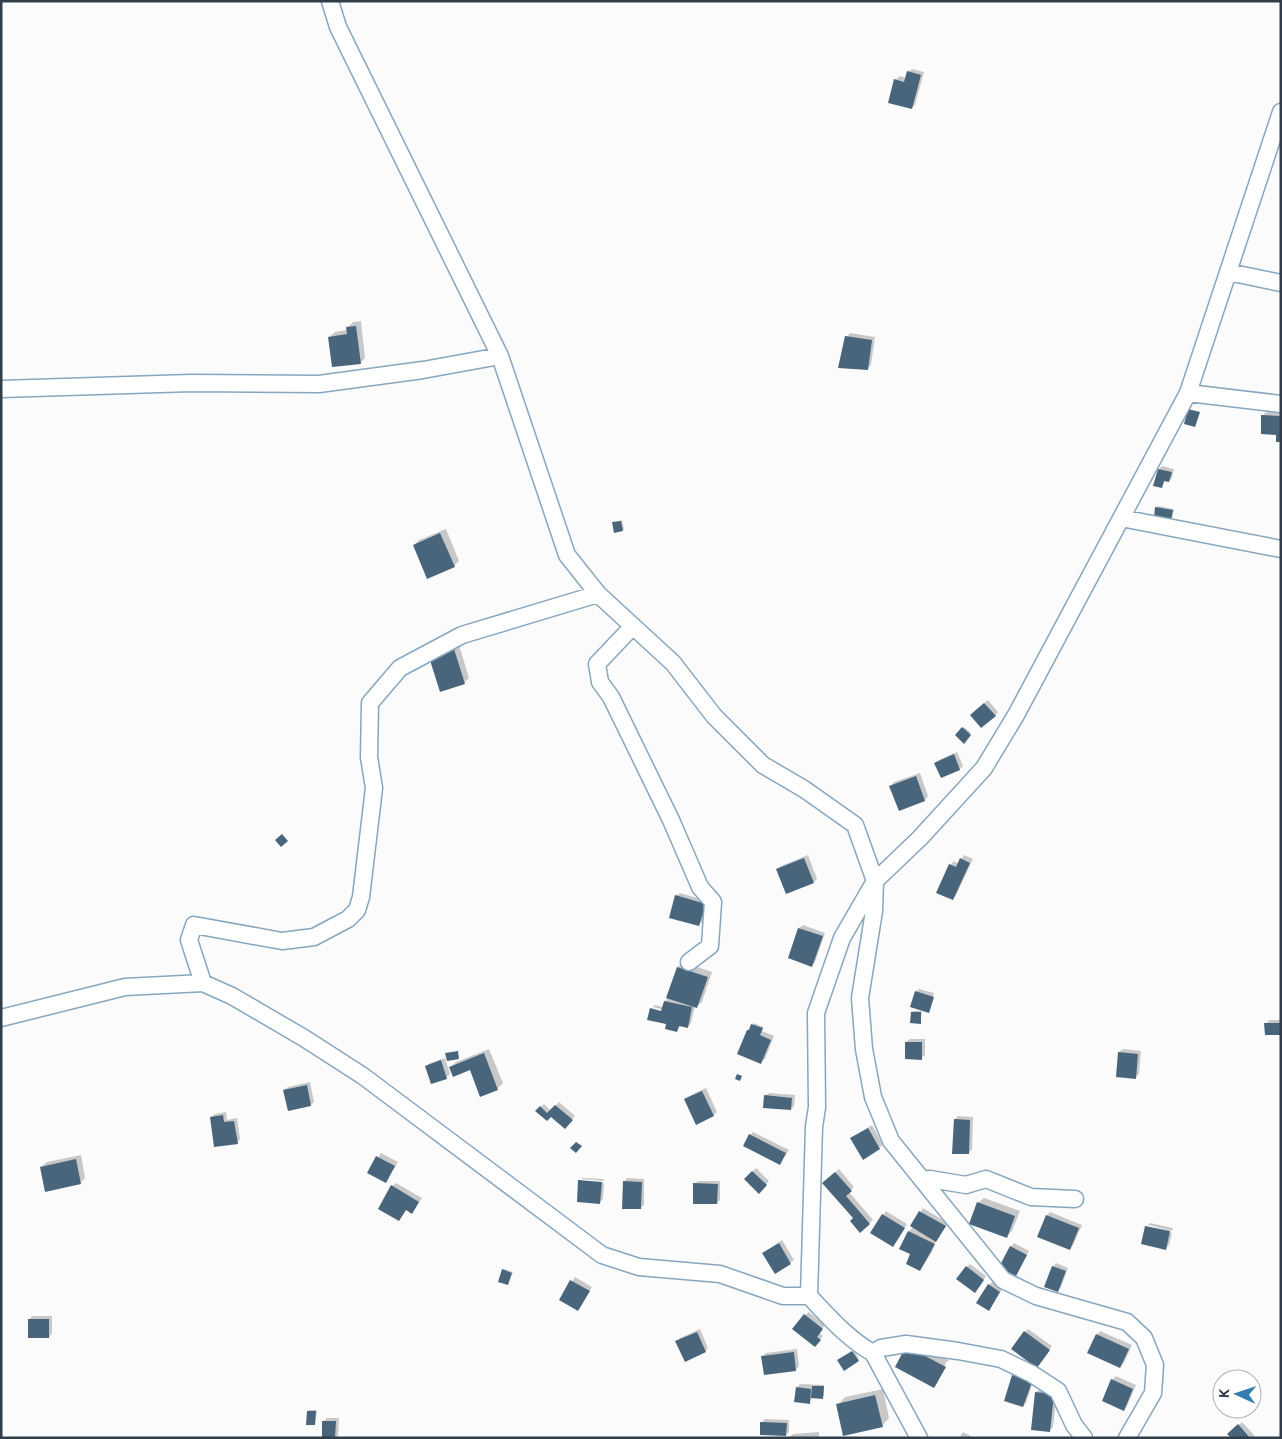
<svg xmlns="http://www.w3.org/2000/svg" width="1282" height="1439" font-family="Figtree,sans-serif">
	<style>
		.shadow { fill: #0003 }
		.building { fill: #48657b }
		.lines { fill: none; stroke-linecap: round; stroke-linejoin: round }
		.minor-casing { stroke: #87a6bf; stroke-width: 19 }
		.minor { stroke: #fff; stroke-width: 16 }
	</style>
	<rect width="100%" height="100%" fill="#fbfbfb"/>
	<!-- shadow -->
	<path class="shadow" d="M912,69L924,72L915,105L911,108L896,80L899,76L907,78L908,72Z
		M361,321L365,358L360,363L329,337L335,332L347,330V328L353,322Z
		M850,333L875,337L871,365L868,368L847,337Z
		M1268,410H1281V441L1263,415Z
		M1162,466L1174,469L1172,478L1169,481L1166,480L1161,487L1159,469Z
		M1158,506L1174,509L1172,518L1171,520L1156,508Z
		M622,520L624,529L623,530L613,523Z
		M446,529L459,561L454,566L414,545L419,540Z
		M459,645L469,678L464,683L436,652Z
		M988,700L998,712L995,716L975,712Z
		M964,727L971,733L964,742L956,735Z
		M957,752L963,766L960,769L941,777L935,763L939,760Z
		M920,773L928,796L925,800L899,809L891,786L894,782Z
		M808,855L817,879L814,882L778,869L781,866Z
		M964,855L973,859L956,895L953,899L938,892L950,865L954,861L959,864Z
		M680,893L708,901L702,922L699,925L676,896Z
		M803,925L825,933L815,962L811,966L789,958L799,928Z
		M683,962L712,972L702,1002L696,1007L695,1006L691,1023L687,1027L681,1025L677,1030L666,1028L667,1024L649,1019L652,1008V1010L667,1013L668,1011L653,1007L655,1005L663,1007L665,1001L669,997L678,967Z
		M919,989L934,993L929,1010H931L928,1012L916,992Z
		M913,1011H922L920,1022L912,1012Z
		M1269,1020H1281V1034L1266,1024Z
		M754,1023L763,1027L762,1031L774,1036L765,1059L761,1062L748,1030Z
		M910,1039H925V1055L921,1058L906,1042Z
		M489,1049L503,1083L497,1089L481,1095L471,1069L451,1067L456,1062Z
		M1123,1049L1141,1051L1139,1074L1135,1077L1119,1052Z
		M445,1058L450,1074L446,1078L426,1066L430,1063Z
		M310,1082L314,1102L311,1105L284,1090L288,1087Z
		M706,1088L717,1112L714,1115L686,1099L689,1096Z
		M769,1093L795,1095L794,1106L791,1109L765,1096Z
		M559,1102L575,1116L565,1127L551,1115L537,1111L544,1104L551,1111Z
		M226,1112L227,1120L237,1118L240,1139L237,1143L211,1117L215,1114Z
		M958,1116L973,1117L972,1150L968,1153L955,1119Z
		M872,1125L883,1145L863,1158L852,1138Z
		M753,1132L789,1150L780,1164L750,1135Z
		M381,1153L398,1162L386,1182L369,1173Z
		M81,1155L85,1178L80,1183L41,1167L47,1162Z
		M756,1168L769,1181L759,1192L745,1179Z
		M839,1169L854,1187L849,1192L873,1220L860,1231L855,1218L824,1183Z
		M583,1178L604,1179V1181L581,1179Z
		M627,1178L644,1179V1205L640,1208L624,1182Z
		M581,1180V1182L604,1183L603,1199L600,1202L579,1181Z
		M698,1181H720V1200L717,1203L695,1184Z
		M396,1183L422,1198L412,1213L406,1209L399,1220L392,1186Z
		M984,1198L1020,1211L1012,1231L1007,1236L978,1203Z
		M923,1208L948,1223L936,1240L932,1252L920,1270L912,1254L901,1248L909,1231L913,1227L912,1226Z
		M886,1211L907,1224L896,1242L872,1232Z
		M1050,1212L1082,1225L1073,1245L1070,1249L1047,1215Z
		M1150,1223L1173,1228L1172,1231L1148,1225Z
		M1147,1226V1227L1172,1233L1169,1245L1166,1248L1143,1243Z
		M782,1240L794,1260L775,1272L764,1253Z
		M1014,1243L1029,1251L1016,1274L1011,1247Z
		M1056,1263L1068,1268L1061,1287L1057,1291L1053,1266Z
		M970,1264L986,1276L978,1288L967,1267Z
		M504,1269L513,1272L507,1284L503,1270Z
		M575,1277L592,1287L578,1309L561,1299Z
		M992,1282L1003,1288L989,1309V1285Z
		M809,1312L825,1325L819,1333L823,1336L818,1342L805,1315Z
		M32,1316H52V1333L49,1337L29,1320Z
		M700,1329L708,1348L705,1351L677,1341L680,1338Z
		M1028,1329L1052,1346L1040,1363L1025,1332Z
		M1100,1331L1132,1345L1124,1363L1120,1367L1097,1335Z
		M913,1341L950,1361H947L936,1382H938L934,1387Z
		M797,1349L799,1366L796,1370L763,1356L766,1353Z
		M854,1351L859,1359L858,1360L840,1359Z
		M1017,1373L1034,1379L1026,1403L1023,1406L1014,1376Z
		M1116,1376L1136,1385L1127,1406L1124,1409L1112,1380Z
		M800,1384L824,1385V1396L813,1397L809,1402L797,1388Z
		M883,1389L889,1418L882,1426L838,1405L845,1397Z
		M1040,1389L1057,1391L1053,1427L1049,1431L1036,1392Z
		M309,1410H317L315,1424L308,1411Z
		M327,1418H339L338,1438H323L324,1421Z
		M765,1419L789,1420V1432L786,1435L761,1423Z
		M1242,1422L1255,1436L1253,1438H1232L1229,1434Z
		M819,1432V1438H789L793,1434Z
		M963,1432L974,1438H959Z"/>
	<!-- building -->
	<path class="building" d="M907,71L921,75L912,109L888,103L894,79L904,82Z
		M356,326L361,364L332,367L328,337L347,334L346,327Z
		M845,336L872,340L868,370L838,368Z
		M1188,409L1200,412L1195,427L1184,424Z
		M1261,415L1281,416V442H1276V435L1261,434Z
		M1158,469L1172,472L1169,482L1164,481L1162,488L1153,486Z
		M1155,507L1173,510L1171,521L1154,518Z
		M621,521L623,531L614,533L612,522Z
		M440,533L455,567L427,579L413,545Z
		M454,649L465,684L440,692L429,657Z
		M984,703L996,716L981,728L970,715Z
		M962,727L971,735L964,744L955,735Z
		M954,754L960,770L941,778L934,763Z
		M916,776L925,801L899,811L889,786Z
		M282,834L288,841L281,847L275,840Z
		M804,858L814,883L786,894L776,869Z
		M960,858L970,863L953,900L936,893L949,864L956,867Z
		M675,895L706,904L699,926L669,918Z
		M798,928L823,936L812,967L788,958Z
		M677,967L708,977L697,1008L666,998Z
		M915,991L934,997L929,1013L910,1007Z
		M664,1001L692,1007L688,1028L679,1026L677,1032L665,1029L666,1024L647,1020L650,1008L661,1011Z
		M911,1012H921V1024L910,1023Z
		M1264,1023H1281V1035H1265Z
		M751,1024L763,1028L760,1035L771,1040L761,1064L737,1054L747,1030H749Z
		M905,1042H922V1060L905,1059Z
		M458,1051L459,1059L447,1061L445,1053Z
		M1118,1052L1138,1054L1136,1079L1116,1077Z
		M484,1053L498,1090L480,1097L470,1070L453,1077L449,1067Z
		M441,1060L447,1079L431,1084L425,1066Z
		M737,1074L742,1076L740,1081L735,1079Z
		M307,1085L311,1106L288,1111L283,1090Z
		M702,1091L714,1116L696,1125L684,1099Z
		M764,1095L792,1098L791,1110L763,1108Z
		M555,1105L573,1120L565,1129L551,1117L547,1121L535,1111L540,1106L547,1113Z
		M223,1115L224,1122L234,1121L238,1144L214,1147L210,1117Z
		M954,1119L970,1120L969,1154H952Z
		M868,1128L880,1149L863,1160L850,1138Z
		M749,1134L786,1153L780,1165L743,1146Z
		M576,1142L582,1146L576,1153L570,1148Z
		M376,1156L395,1166L386,1183L367,1173Z
		M76,1159L81,1184L45,1192L40,1167Z
		M752,1171L767,1185L759,1194L744,1179Z
		M835,1172L852,1191L846,1196L870,1224L860,1233L850,1221L853,1218L822,1183Z
		M578,1180L602,1182L600,1204L577,1202Z
		M623,1181L642,1182L641,1209H622Z
		M693,1183L718,1184L717,1204H693Z
		M391,1185L419,1202L412,1214L406,1210L399,1221L378,1209Z
		M977,1202L1015,1216L1007,1238L969,1224Z
		M919,1211L946,1226L936,1242L910,1226Z
		M882,1214L905,1228L893,1247L870,1233Z
		M1046,1215L1079,1228L1070,1250L1037,1237Z
		M1145,1226L1170,1231L1166,1250L1141,1244Z
		M908,1231L935,1244L920,1271L906,1264L910,1254L899,1249Z
		M779,1243L791,1264L775,1274L762,1253Z
		M1010,1246L1027,1255L1016,1276L999,1267Z
		M966,1266L984,1280L975,1293L956,1279Z
		M1052,1266L1066,1271L1058,1292L1044,1287Z
		M502,1269L512,1273L508,1285L498,1282Z
		M570,1280L590,1291L578,1311L559,1300Z
		M988,1284L1000,1292L989,1311L976,1303Z
		M804,1314L823,1329L817,1337L821,1340L815,1347L792,1329Z
		M28,1319H49V1338H28Z
		M1024,1331L1050,1350L1037,1368L1011,1349Z
		M697,1332L706,1352L685,1362L675,1341Z
		M1096,1334L1129,1349L1120,1368L1087,1353Z
		M906,1346L946,1367L934,1388L895,1367Z
		M852,1351L859,1361L844,1371L837,1360Z
		M794,1352L796,1371L764,1375L761,1356Z
		M1012,1375L1032,1382L1023,1407L1004,1401Z
		M1111,1379L1133,1389L1124,1411L1102,1401Z
		M812,1386H824L823,1399L811,1398Z
		M796,1387L811,1389L810,1404L794,1402Z
		M1035,1392L1054,1394L1050,1432L1031,1430Z
		M875,1395L883,1427L843,1436L836,1404Z
		M307,1411H316L315,1425H306Z
		M322,1421H336L335,1438H322Z
		M760,1422L787,1423L786,1436L760,1435Z
		M1238,1424L1250,1438H1231L1227,1434Z"/>
	<g class="lines">
		<defs>
			<path id="minor" d="M330,1L338,27L500,356L567,555L598,594L673,663L714,716L763,765L804,789L855,825L875,881L874,911L860,998L864,1049L873,1097L891,1141L1003,1280L1036,1296L1127,1322L1144,1338L1155,1365L1153,1393L1127,1438
				M1228,272L1281,283
				M1,389L191,383L319,384L423,370L500,356
				M1188,393L1281,404
				M1121,518L1281,549
				M633,626L597,664L600,682L611,697L671,820L700,887L713,902L710,946L689,962
				M203,983L189,940L194,925L282,941L314,937L348,919L357,910L361,897L374,788L369,757L370,703L400,668L462,635L598,594
				M1,1018L125,987L203,983L232,996L304,1038L363,1076L602,1255L639,1267L720,1274L783,1296H809
				M923,1180L930,1179L966,1185L986,1179L1031,1197L1075,1199
				M873,1353L881,1348L906,1344L958,1351L1001,1359L1032,1374L1058,1391L1074,1425L1084,1438
				M919,1438L873,1353C848,1339 829,1317 809,1296L814,1127L817,1107L816,1013L842,938L875,881L920,838L984,768L1016,715L1188,393L1281,112"/>
		</defs>
		<!-- minor casing -->
		<use href="#minor" class="minor-casing"/>
		<!-- minor -->
		<use href="#minor" class="minor"/>
	</g>
	<!-- border -->
	<rect width="1282" height="1439" fill="none" stroke="#313e49" stroke-width="5"/>
	<!-- north arrow -->
	<g transform="translate(1237 1394) rotate(273)"><circle r="24" fill="#ffffff" stroke="#adb2b6"/>
	<path d="M0-4L9 19L0 12L-9 19Z" fill="#337db1"/>
	<text y="-8" font-size="14" font-weight="bold" text-anchor="middle" fill="#313e49">K</text>
	</g>
</svg>
